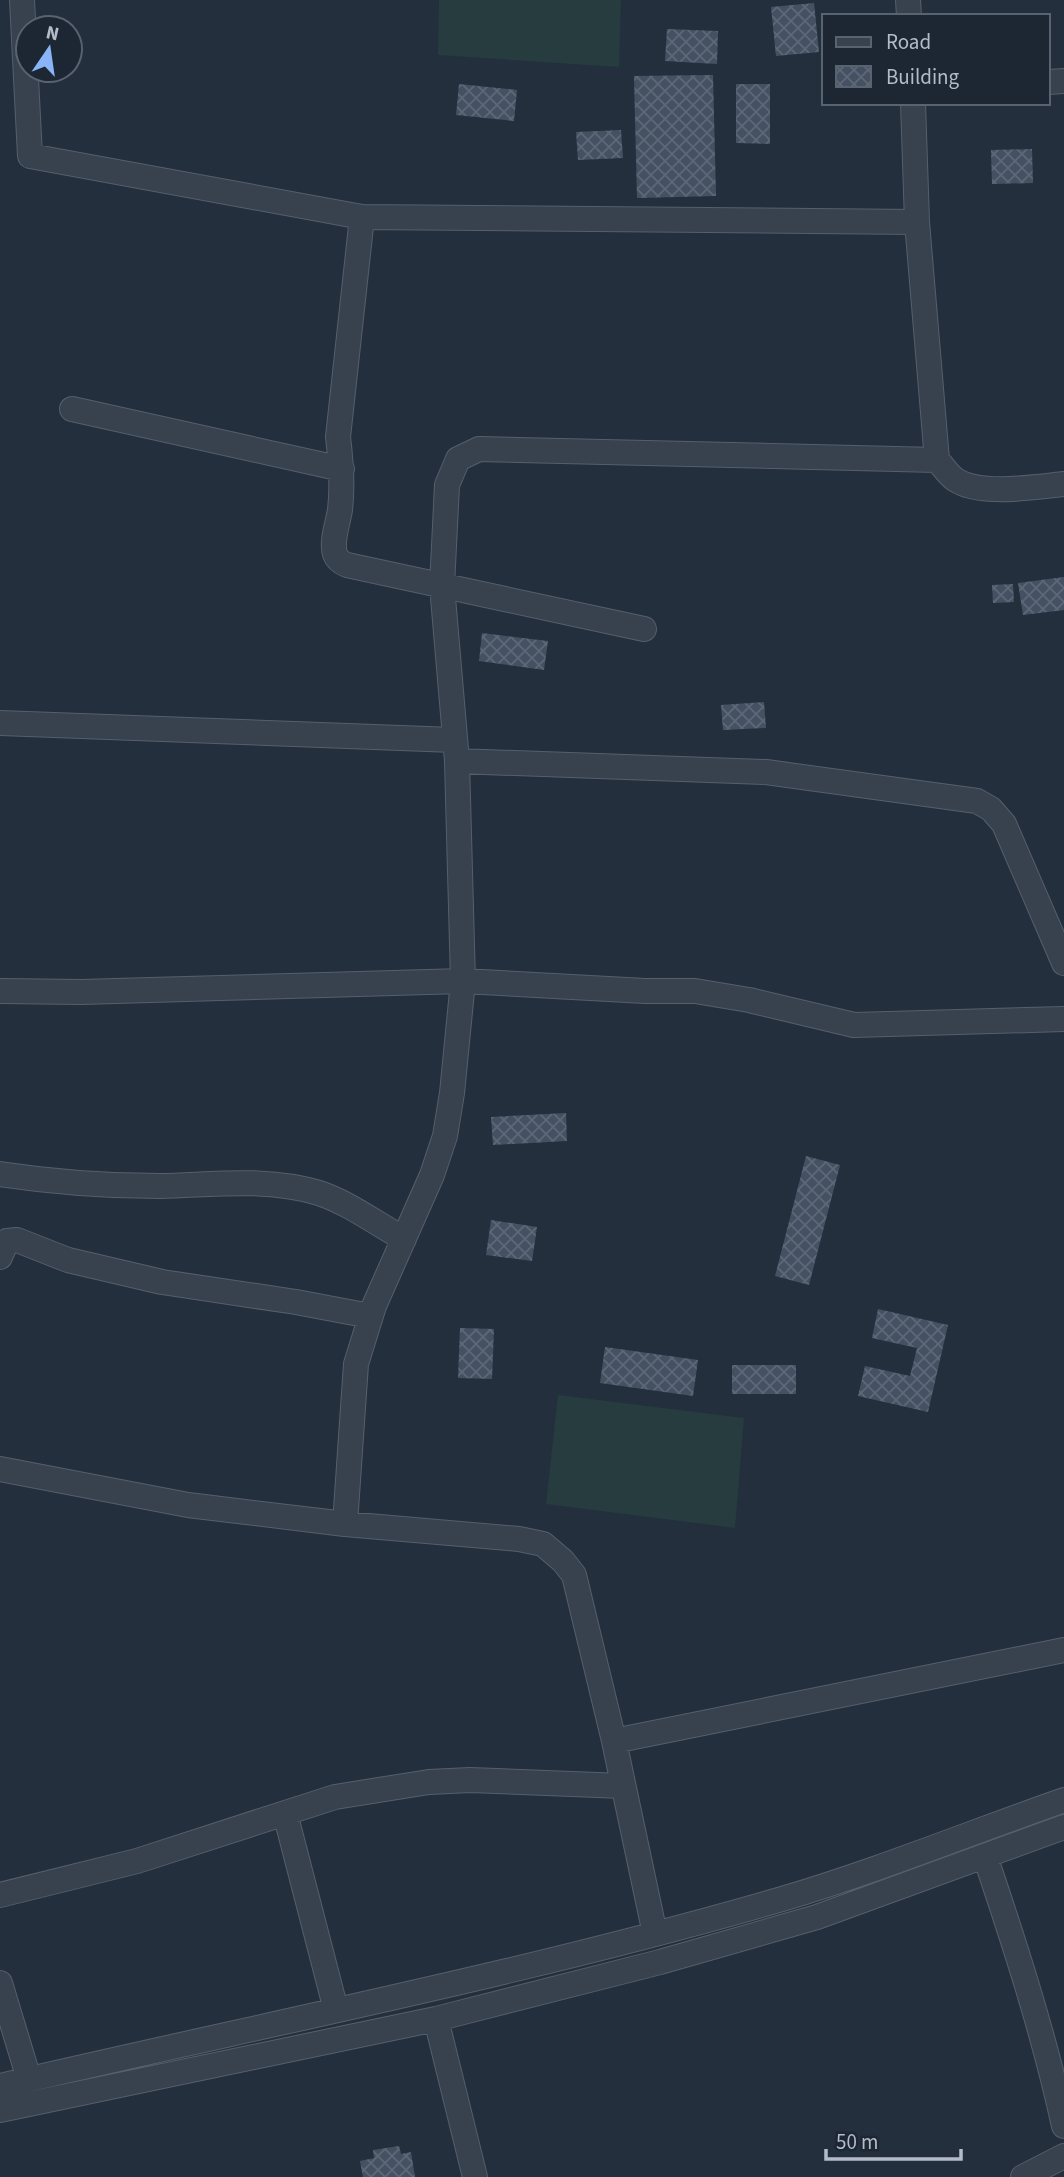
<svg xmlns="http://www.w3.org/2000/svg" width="1064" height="2177" font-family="'Source Sans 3',sans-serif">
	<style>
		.grass { fill: #263c3f }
		.building { fill: url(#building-cross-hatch) }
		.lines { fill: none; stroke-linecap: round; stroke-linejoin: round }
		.minor-casing { stroke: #565f6c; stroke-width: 26 }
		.minor { stroke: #38414e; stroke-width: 24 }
	</style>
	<defs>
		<pattern id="building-cross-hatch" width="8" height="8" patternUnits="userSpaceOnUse" patternTransform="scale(1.75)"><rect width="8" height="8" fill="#455162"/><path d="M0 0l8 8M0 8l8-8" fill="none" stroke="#5d6877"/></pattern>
	</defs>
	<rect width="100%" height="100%" fill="#242f3e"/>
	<!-- grass -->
	<path class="grass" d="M439,0H621L619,67L438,55Z
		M558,1395L744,1418L735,1528L546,1504Z"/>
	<!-- building -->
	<path class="building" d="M814,3L819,52L776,56L771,7Z
		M667,29L718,31L717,64L665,61Z
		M713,75L716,196L637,198L634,76Z
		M459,84L517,90L514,121L456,115Z
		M736,84H770V144L736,143Z
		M621,130L623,158L578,160L576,132Z
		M1032,149L1033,183L992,184L991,150Z
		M1064,577V610L1023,615L1018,583Z
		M1013,584L1014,602L993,603L992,585Z
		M482,633L548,641L544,670L479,661Z
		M764,702L766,728L723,730L721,705Z
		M566,1113L567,1141L493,1145L491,1117Z
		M806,1156L840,1165L809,1285L775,1276Z
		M491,1220L537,1227L532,1261L486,1255Z
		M878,1309L948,1325L928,1412L858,1396L865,1366L910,1376L917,1348L872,1338Z
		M460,1328L494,1329L492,1379L458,1378Z
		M605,1347L698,1360L693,1396L600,1383Z
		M732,1365H796V1394H732Z
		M399,2146L401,2154L411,2152L415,2177H363L360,2161L374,2158L373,2150Z"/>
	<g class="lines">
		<defs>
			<path id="minor" d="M22,0L30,156L362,217L917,222
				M908,0L909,16
				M1048,82L1064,81
				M913,103L917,222L937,460C943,466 949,476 956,480C980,496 1036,487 1064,484
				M362,217L338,437C341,461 343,485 340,510C338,523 331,541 335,554C337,560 342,563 347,565L644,629
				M72,409L342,469
				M0,723L454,740
				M457,761L766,772L977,801L991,809L1004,824L1064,963
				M0,991L81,992L463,981L645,991H695L749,1000L854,1025L1064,1019
				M0,1174C53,1182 106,1186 160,1186C212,1185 268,1177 319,1193C349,1203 377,1224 404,1239
				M0,1257L7,1241L17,1240L68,1260L162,1282L296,1302L370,1316
				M0,1469L188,1505L345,1524L519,1539L543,1544L563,1561L574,1575L614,1741L655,1934
				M345,1524L356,1364L374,1306L432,1175L445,1136L452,1093L463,981L457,761L442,586L447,485L458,459L479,449L937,460
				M614,1741L1064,1650
				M285,1813L336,2010
				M985,1856C1015,1945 1044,2034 1064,2126
				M0,1895L137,1861L335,1797L429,1782L470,1780L623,1786
				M0,1983L29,2079
				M436,2019L475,2177
				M0,2086C261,2025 524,1974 782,1899C877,1871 970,1833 1064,1800
				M0,2110L436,2019L660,1962L817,1917L1064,1827
				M1023,2177L1064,2156"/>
		</defs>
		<!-- minor casing -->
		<use href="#minor" class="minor-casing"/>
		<!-- minor -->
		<use href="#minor" class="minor"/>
	</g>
	<!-- legend -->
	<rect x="822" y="14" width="228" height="91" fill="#1d2633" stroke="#59626f" stroke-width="2"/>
	<rect x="836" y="37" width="35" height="10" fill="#38414e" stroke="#59626f" stroke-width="2"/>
	<text x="886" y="49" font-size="21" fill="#b4bcc9">Road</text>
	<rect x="836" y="66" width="35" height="21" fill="url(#building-cross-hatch)" stroke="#59626f" stroke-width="2"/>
	<text x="886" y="84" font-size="21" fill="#b4bcc9">Building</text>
	<!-- north arrow -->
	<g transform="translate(49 49) rotate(13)"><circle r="33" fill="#1d2633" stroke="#59626f" stroke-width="2"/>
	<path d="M0-5L12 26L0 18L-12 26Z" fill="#8ab4f8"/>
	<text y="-10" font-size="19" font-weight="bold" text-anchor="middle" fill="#b4bcc9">N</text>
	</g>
	<!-- scale -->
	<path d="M826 2149v10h135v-10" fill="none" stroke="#b4bcc9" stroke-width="3.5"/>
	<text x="836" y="2149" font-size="21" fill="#b4bcc9" stroke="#1d2633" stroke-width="5" paint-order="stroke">50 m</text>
</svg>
